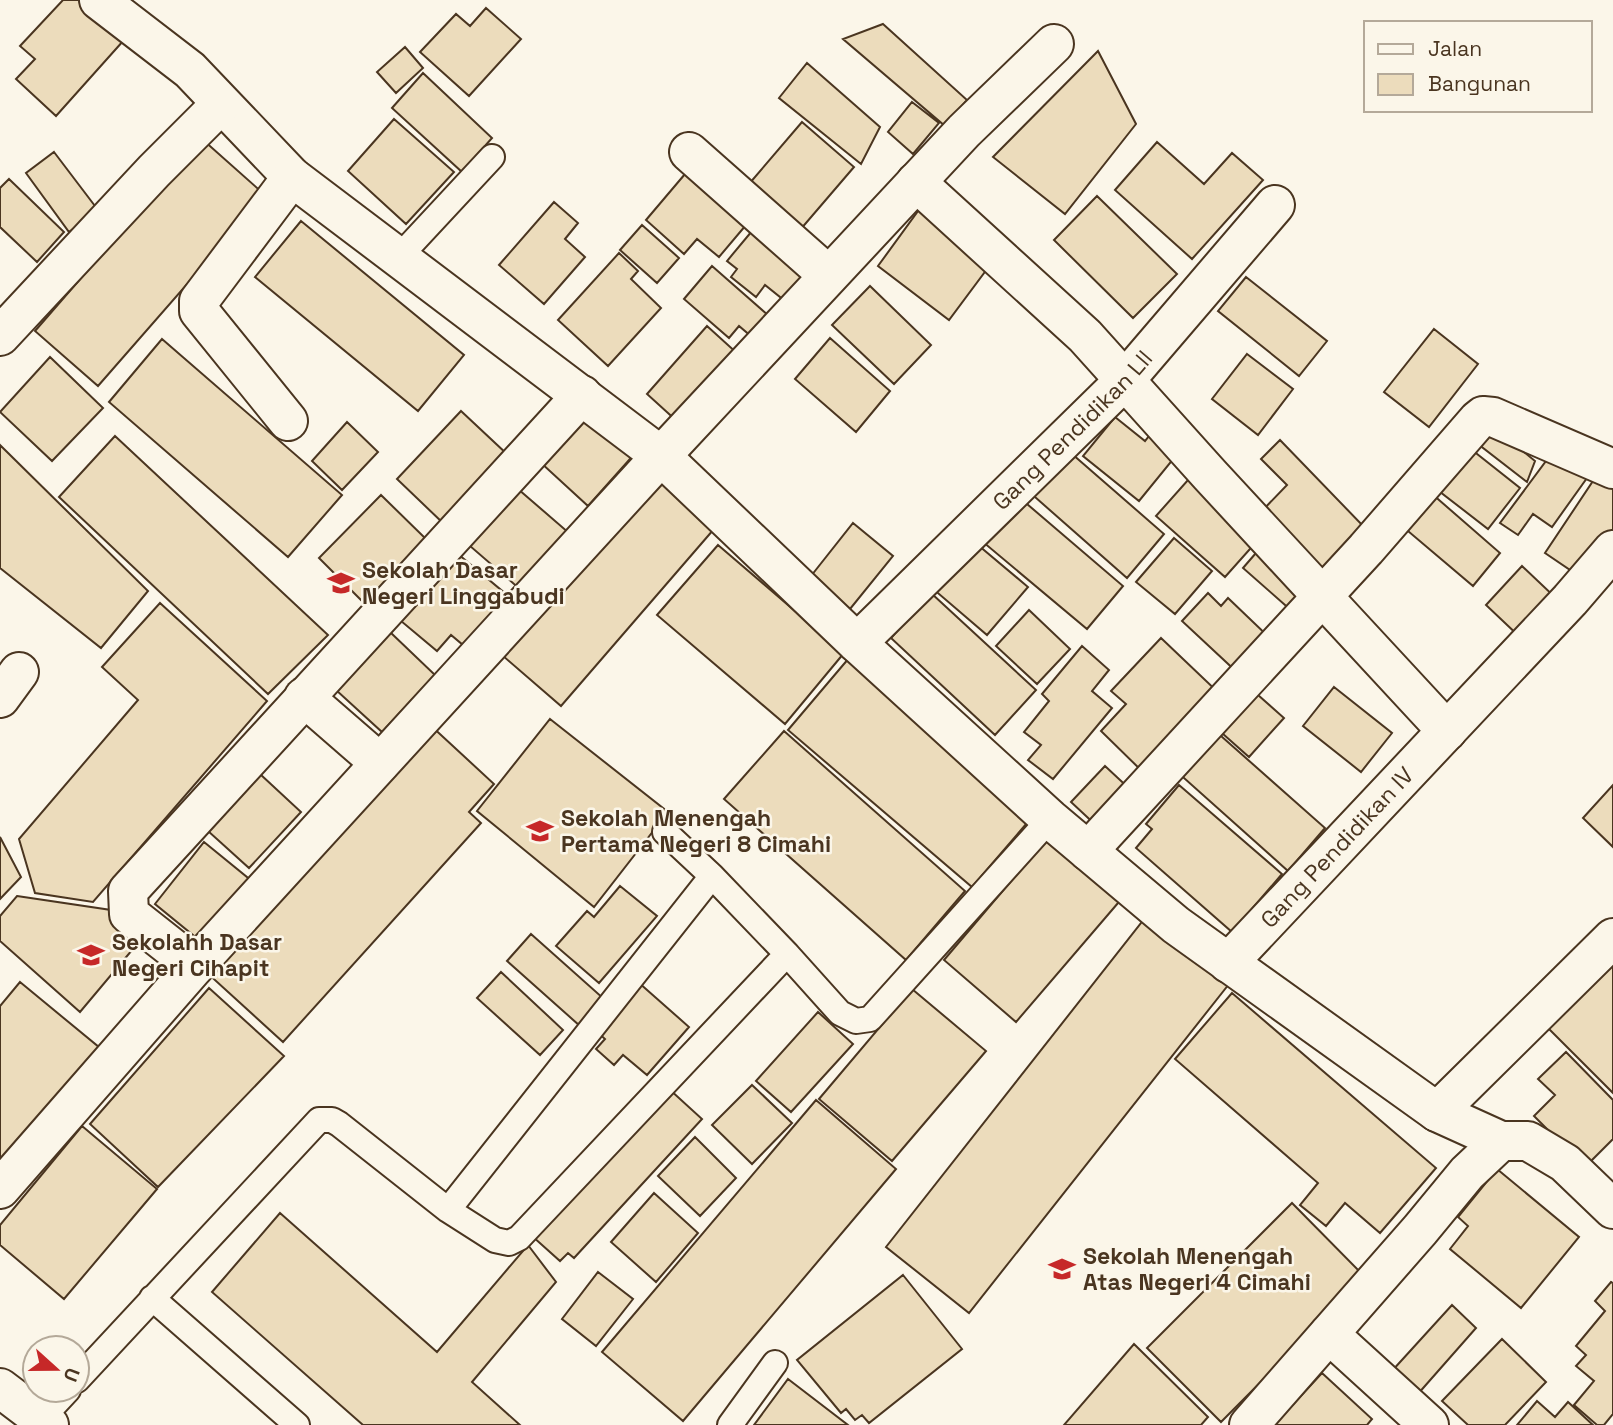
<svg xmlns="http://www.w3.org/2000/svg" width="1613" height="1425" viewBox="0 0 1613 1425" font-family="'Space Grotesk',sans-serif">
  <rect width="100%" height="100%" fill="#fbf6e9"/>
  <!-- building -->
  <path fill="#ecdcbc" stroke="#4a3520" stroke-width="2" d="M63 0H80L124 40 56 116 16 79 35 59 20 46Z
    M486 8 521 39 469 96 420 52 456 14 470 26Z
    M883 24 967 100 945 126 843 39Z
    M405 47 423 68 396 93 377 72Z
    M1098 51 1136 124 1065 214 993 157Z
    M807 63 880 127 861 164 779 98Z
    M423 73 492 138 462 172 392 108Z
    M912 102 939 123 913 154 888 132Z
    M394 119 454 172 406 224 348 171Z
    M802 122 854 167 800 230 749 184Z
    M202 139 265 195 98 386 35 331Z
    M1157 142 1204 184 1232 153 1263 180 1192 259 1115 190Z
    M54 152 98 210 69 232 26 173Z
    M685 174 746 225 719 257 697 239 684 254 646 220Z
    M9 179 64 232 37 262 0 227V188Z
    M1097 196 1177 274 1133 318 1054 240Z
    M554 202 578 223 565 239 585 257 544 304 499 265Z
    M921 207 993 261 949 320 878 266Z
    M301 221 464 355 418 411 255 277Z
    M642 225 679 258 657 283 620 250Z
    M752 231 806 274 785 301 765 285 756 297 731 277 737 269 727 261Z
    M619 253 638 271 631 279 661 308 608 366 558 320Z
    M712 266 769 316 752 337 739 326 729 338 684 299Z
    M1246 277 1327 341 1299 376 1218 311Z
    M870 286 931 345 894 384 832 325Z
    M707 326 739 355 679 423 647 394Z
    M1434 329 1478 364 1429 427 1384 392Z
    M830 338 890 391 856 432 795 379Z
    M162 339 342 495 288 557 109 402Z
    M1247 354 1293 389 1258 435 1212 399Z
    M50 357 103 408 52 461 0 412Z
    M589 406 638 450 588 506 540 462Z
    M461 411 509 456 444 524 397 479Z
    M1115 417 1145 441 1153 431 1179 452 1139 501 1083 456Z
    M347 422 378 452 342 490 312 461Z
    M1492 426 1535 461 1527 482 1478 444Z
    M115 436 328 635 268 694 59 497Z
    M1280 440 1366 529 1319 576 1259 514 1287 485 1261 459Z
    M0 445 148 591 101 648 0 568Z
    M1467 446 1520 488 1488 529 1435 488Z
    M1064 447 1164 534 1127 578 1027 490Z
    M1552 453 1587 478 1552 527 1533 514 1518 535 1500 523Z
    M648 471 714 529 561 706 495 649Z
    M1196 471 1258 540 1225 577 1156 516Z
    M1597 475 1613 486V532L1582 578 1545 553Z
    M518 489 569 533 521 590 470 546Z
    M1431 493 1500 553 1473 586 1402 526Z
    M381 495 427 540 365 604 319 558Z
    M1020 498 1123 586 1087 629 983 542Z
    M853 523 893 556 850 609 811 576Z
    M1174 538 1212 571 1175 614 1136 582Z
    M972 540 1028 587 987 635 932 588Z
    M718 545 844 653 785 724 657 615Z
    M1262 546 1311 590 1293 612 1243 568Z
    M458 554 512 599 469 650 451 635 437 651 401 621Z
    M1522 566 1559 601 1523 640 1486 605Z
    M931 593 1036 690 995 735 891 638Z
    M1208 593 1221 606 1228 598 1273 641 1240 675 1182 621Z
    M160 603 267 701 93 902 35 893 19 839 138 700 102 667Z
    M1029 610 1070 649 1037 684 996 646Z
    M390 632 435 675 382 732 336 690Z
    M1161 638 1223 697 1148 777 1101 731 1126 704 1111 691Z
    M1082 646 1109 670 1092 691 1112 708 1053 779 1028 760 1041 745 1024 732 1049 701 1042 694Z
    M849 658 1033 816 972 887 788 730Z
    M1249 687 1284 718 1249 757 1214 726Z
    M1334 687 1392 733 1361 772 1303 726Z
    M550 719 668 812 594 907 477 811Z
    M428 723 494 784 469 812 481 823 283 1042 205 971Z
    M1212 728 1325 828 1288 871 1175 770Z
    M784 731 965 891 906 960 724 799Z
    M1105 766 1134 793 1100 829 1071 802Z
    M260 774 301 812 249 868 208 831Z
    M1179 785 1282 874 1232 932 1136 848 1152 829 1146 824Z
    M1613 785V847L1583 818Z
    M1051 834 1124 896 1016 1022 944 960Z
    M0 837 21 877 0 899Z
    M204 842 253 882 204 944 155 904Z
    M620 886 657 916 599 983 556 946 587 911 594 917Z
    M17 896 111 910 138 943 80 1012 0 941V916Z
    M1145 918 1229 984 969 1313 886 1247Z
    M531 934 604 999 580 1026 507 961Z
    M1613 963V1093L1548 1028Z
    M501 972 563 1030 540 1055 477 998Z
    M20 982 100 1048 0 1169V1006Z
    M638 982 689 1027 647 1075 623 1055 614 1065 596 1049 605 1039 595 1030Z
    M209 988 284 1056 158 1187 90 1124Z
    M912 989 986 1051 892 1161 819 1099Z
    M1232 993 1436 1168 1380 1233 1345 1203 1326 1226 1300 1205 1318 1183 1175 1059Z
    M818 1012 853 1044 791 1112 756 1081Z
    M1566 1052 1613 1100V1139L1585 1167 1534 1116 1555 1095 1538 1079Z
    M752 1085 792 1123 752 1164 712 1125Z
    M668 1088 702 1119 574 1258 568 1253 560 1261 532 1236Z
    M816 1100 896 1169 683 1421 602 1352Z
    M82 1126 157 1189 64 1299 0 1245V1225Z
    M695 1137 736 1178 700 1216 658 1176Z
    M1497 1169 1579 1237 1521 1308 1450 1249 1468 1226 1458 1217Z
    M654 1193 698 1233 656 1282 611 1242Z
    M1292 1203 1365 1277 1221 1422 1147 1348Z
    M280 1213 437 1352 528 1245 556 1282 472 1382 520 1425H363L212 1292Z
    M598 1272 633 1299 596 1346 562 1319Z
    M903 1275 962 1349 869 1423 862 1415 855 1420 846 1409 841 1413 797 1360Z
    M1611 1282 1613 1283V1414L1604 1425H1597L1574 1405 1594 1381 1576 1366 1586 1355 1576 1346 1605 1311 1595 1301Z
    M1452 1305 1476 1328 1417 1395 1391 1372Z
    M1502 1339 1546 1382 1505 1425H1468L1442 1401Z
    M1134 1344 1208 1417 1201 1425H1064Z
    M1322 1373 1372 1419 1367 1425H1274Z
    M788 1379 848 1425H754Z
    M1537 1401 1555 1417 1568 1402 1593 1425H1517Z"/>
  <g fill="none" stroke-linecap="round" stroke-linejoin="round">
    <defs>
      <path id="service" d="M399 257 492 157
        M665 832 712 876 787 954 840 1013 856 1021 870 1019 1050 819
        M448 1210 712 876
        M152 1298 297 1425
        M77 1380 319 1120H332L339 1124 448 1210 495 1240 509 1243 519 1238 787 954
        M41 1419 68 1390
        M730 1425 775 1363"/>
      <g id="minor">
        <path d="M99 0 190 70 292 177 661 456 857 643 1050 819 1176 925 1437 1112 1501 1141"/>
        <path d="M689 152 828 275"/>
        <path d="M916 182 1085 336 1210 475 1447 731"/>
        <path d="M0 336 154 171 221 104"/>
        <path d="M288 421 199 311V301L292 177"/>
        <path id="s1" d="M857 643 1126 379 1275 205"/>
        <path d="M304 697 380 763"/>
        <path d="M0 698 19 672"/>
        <path d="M1088 851 1366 549 1478 420 1483 416 1493 417 1613 469"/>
        <path id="s2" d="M1228 963 1570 600 1613 550"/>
        <path d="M195 966 129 914 128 891 582 395"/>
        <path d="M1437 1112 1613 938"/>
        <path d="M0 1189 195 966 661 456 964 131 1054 44"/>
        <path d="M1329 1334 1429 1425"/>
        <path d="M1249 1425 1420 1230 1467 1173 1501 1141H1528L1565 1163 1613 1209"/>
      </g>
      <path id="tertiary" d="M0 1388 49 1425"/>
    </defs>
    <!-- service casing -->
    <use href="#service" stroke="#4a3520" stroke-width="28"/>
    <!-- minor casing -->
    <use href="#minor" stroke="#4a3520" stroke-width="42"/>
    <!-- tertiary casing -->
    <use href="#tertiary" stroke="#4a3520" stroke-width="42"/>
    <!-- service -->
    <use href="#service" stroke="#fbf6e9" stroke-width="24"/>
    <!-- minor -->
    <use href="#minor" stroke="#fbf6e9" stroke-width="38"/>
    <!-- tertiary -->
    <use href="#tertiary" stroke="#fbf6e9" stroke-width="38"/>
  </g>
  <!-- icons -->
  <defs>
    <symbol id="school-bare" viewBox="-9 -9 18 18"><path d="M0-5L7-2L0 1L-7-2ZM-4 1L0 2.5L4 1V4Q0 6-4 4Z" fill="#c62828" stroke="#fbf6e9" stroke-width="2.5" paint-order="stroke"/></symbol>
  </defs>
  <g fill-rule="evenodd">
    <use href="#school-bare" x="322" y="564" width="38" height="38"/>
    <use href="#school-bare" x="521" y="812" width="38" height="38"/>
    <use href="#school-bare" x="72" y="936" width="38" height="38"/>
    <use href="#school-bare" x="1043" y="1250" width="38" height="38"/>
  </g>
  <g text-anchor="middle" stroke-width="5" stroke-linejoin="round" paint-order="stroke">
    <!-- street labels -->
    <g font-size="23" fill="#4a3520" stroke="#fbf6e9">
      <text dy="8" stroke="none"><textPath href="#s1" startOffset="303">Gang Pendidikan Lll</textPath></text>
      <text dy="8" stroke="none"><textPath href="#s2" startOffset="159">Gang Pendidikan IV</textPath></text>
    </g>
    <!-- poi labels -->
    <g font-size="23" font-weight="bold" fill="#4a3520" stroke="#fbf6e9" text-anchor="start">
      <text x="362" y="578">Sekolah Dasar<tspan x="362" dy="26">Negeri Linggabudi</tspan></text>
      <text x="561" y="826">Sekolah Menengah<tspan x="561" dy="26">Pertama Negeri 8 Cimahi</tspan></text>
      <text x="112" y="950">Sekolahh Dasar<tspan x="112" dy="26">Negeri Cihapit</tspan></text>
      <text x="1083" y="1264">Sekolah Menengah<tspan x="1083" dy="26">Atas Negeri 4 Cimahi</tspan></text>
    </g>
  </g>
  <!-- legend -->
  <rect x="1364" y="21" width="228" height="91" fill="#fbf6e9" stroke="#b4a999" stroke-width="2"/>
  <rect x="1378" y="44" width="35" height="10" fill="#fbf6e9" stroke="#b4a999" stroke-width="2"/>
  <text x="1428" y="56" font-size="21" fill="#4a3520">Jalan</text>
  <rect x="1378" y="74" width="35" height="21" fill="#ecdcbc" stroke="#b4a999" stroke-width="2"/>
  <text x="1428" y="91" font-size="21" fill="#4a3520">Bangunan</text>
  <!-- north arrow -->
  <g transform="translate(56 1369) rotate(111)"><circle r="33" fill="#fbf6e9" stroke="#b4a999" stroke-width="2"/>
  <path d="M0-5L12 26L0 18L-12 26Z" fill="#c62828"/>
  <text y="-10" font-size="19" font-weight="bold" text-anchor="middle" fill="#4a3520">U</text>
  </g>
</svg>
